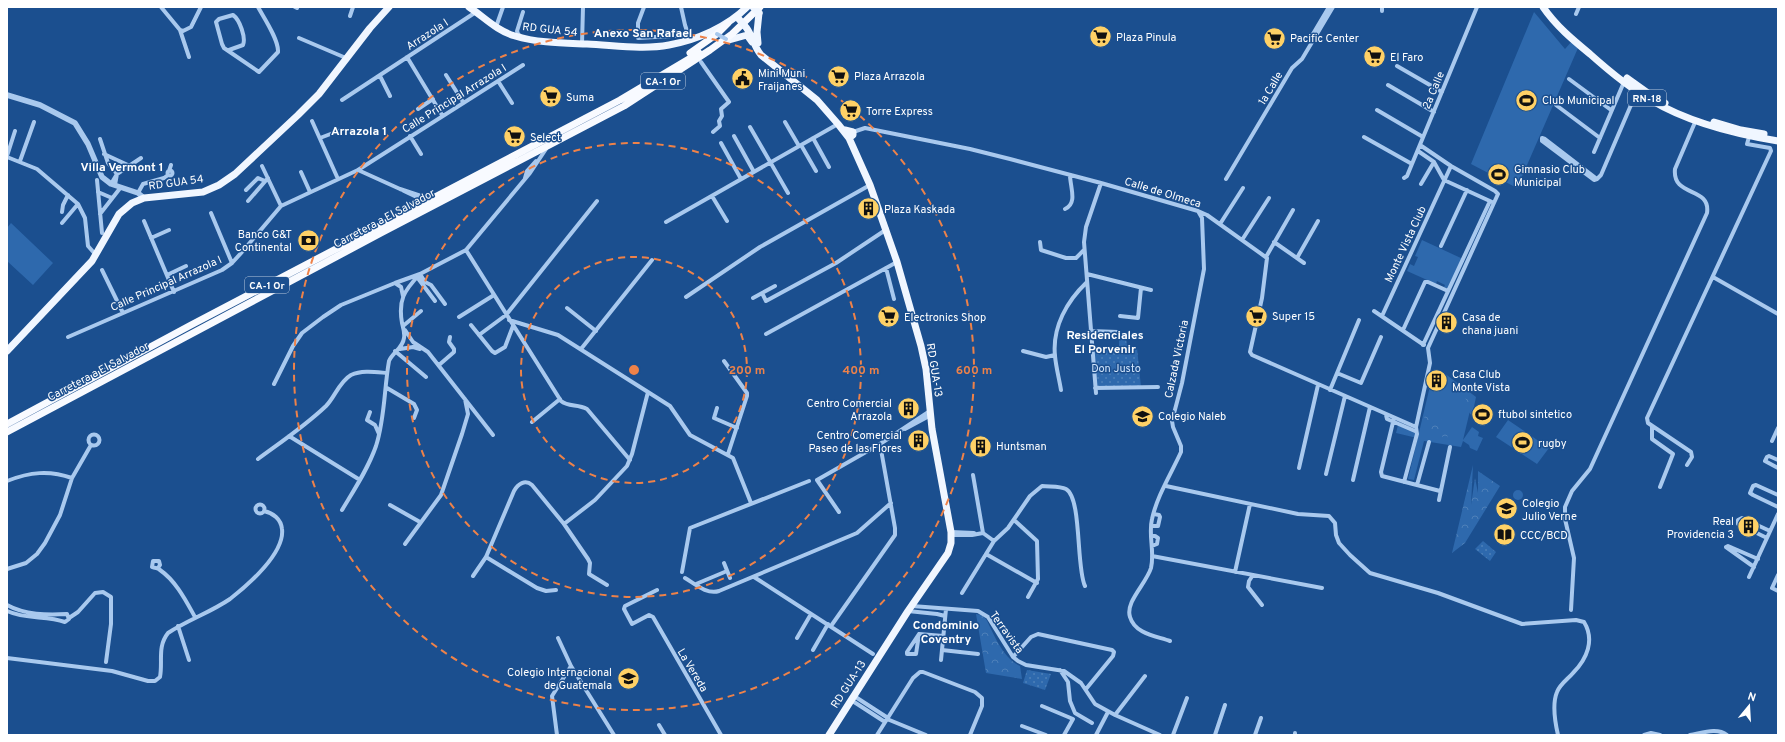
<svg xmlns="http://www.w3.org/2000/svg" width="1785" height="742" viewBox="0 0 1785 742" font-family="Overpass,sans-serif">
  <defs>
    <pattern id="forest-crowns" width="20" height="18" patternUnits="userSpaceOnUse"><rect width="20" height="18" fill="#2e69ad"/><path d="M2 6a3 3 0 1 1 6 0M12 15a3 3 0 1 1 6 0" fill="none" stroke="#4d80b9"/></pattern>
    <pattern id="park-dots" width="8" height="8" patternUnits="userSpaceOnUse"><rect width="8" height="8" fill="#2e69ad"/><path d="M2 2h.1M6 6h.1" fill="none" stroke="#4d80b9" stroke-width="1.8" stroke-linecap="round"/></pattern>
  </defs>
  <rect width="100%" height="100%" fill="#1b4f8f"/>
  <!-- green -->
  <path fill="#2e69ad" d="M1534 12 1565 49 1572 41 1578 48 1517 188 1471 164Z
    M11 223 53 263 33 285 7 261V228Z
    M1422 240 1463 259 1449 289 1444 287 1445 285 1437 281 1436 284 1407 271 1410 264 1414 266 1418 257 1415 256Z
    M1434 369 1473 398 1463 440 1472 427 1479 432 1478 436 1483 438 1477 451 1470 448 1469 445 1463 441 1461 447 1424 441 1414 480 1408 479Z
    M1508 420 1549 448 1537 464 1496 437Z
    M1398 425 1418 433 1417 438 1396 433Z
    M1513 495a5 5 0 1 1 10 0a5 5 0 1 1-10 0Z"/>
  <!-- forest -->
  <path fill="url(#forest-crowns)" d="M1444 373 1476 397 1472 416 1465 407 1466 399 1457 392 1453 383 1447 381Z
    M1427 413C1438 412 1443 422 1449 430L1447 438 1433 434 1422 427V421Z
    M1473 465 1471 505 1475 478 1478 493V471L1500 486 1465 543 1452 553Z
    M976 614 981 615 986 619C995 636 1002 657 1020 666L1022 679 986 673Z"/>
  <!-- park -->
  <path fill="url(#park-dots)" d="M1119 336 1126 338 1127 346H1119Z
    M1092 347 1137 348 1141 387 1095 388Z
    M1483 541 1496 552 1490 561 1475 549Z
    M1027 670 1051 674 1045 690 1023 683Z"/>
  <g fill="none" stroke-linecap="round" stroke-linejoin="round">
    <!-- minor -->
    <path stroke="#a9c9ee" stroke-width="4" d="M161 7 180 30 183 31 191 27 201 7
      M295 7 297 8
      M644 7 638 23V38L689 35
      M681 7 685 25 689 37
      M1382 7V11
      M1576 14 1579 7
      M350 16 353 7
      M496 27 503 7
      M180 30 189 57
      M521 37 518 34 517 31 523 12
      M299 38 346 58
      M1310 39 1329 7
      M582 44 583 7
      M229 50 243 45C246 38 240 20 233 15L219 19 216 22 222 44 224 48 259 72 278 52C279 40 264 18 258 7
      M407 57 442 115
      M701 62 729 102 721 109 722 116 719 121 720 126 713 132
      M1397 66 1442 92
      M446 75 463 102
      M380 76 390 96
      M1569 79 1611 110
      M498 81 512 103
      M1388 85 1434 112
      M342 100 476 12
      M1556 105 1600 138
      M418 109 433 99
      M1377 110 1423 137
      M312 121 338 179
      M785 122 799 146
      M750 127 788 193
      M853 132 865 128 970 149 1010 159 1101 183 1198 211 1207 215 1267 258 1262 298 1250 352 1252 355 1416 427
      M410 136 421 154
      M734 136 754 172
      M1364 137 1412 164
      M320 138 341 130
      M813 138 829 167
      M1542 138 1545 139 1597 179 1594 180 1542 141Z
      M100 139 108 163 117 174 115 185
      M721 143 741 179
      M801 145 816 171
      M1418 151 1434 162 1444 180 1492 202
      M1594 152 1624 82
      M104 154 130 166
      M7 156 15 131
      M7 157 37 169 78 204 85 218 88 246 96 255
      M20 161 34 122
      M262 166 281 206
      M358 170 400 189 430 199
      M167.5 173a2.5 2.5 0 1 1 5 0a2.5 2.5 0 1 1-5 0Z
      M169 171 171 165
      M301 172 310 192
      M525 178 527 171 536 161
      M1404 178 1407 176 1477 7
      M1226 179 1292 68 1302 59 1333 7
      M1597 179 1601 175 1637 91
      M97 180 102 233
      M111 184 117 174 141 158
      M1421 184 1434 162
      M246 190 258 178 265 181
      M404 191 423 200
      M98 192 112 198
      M138 193 143 184 164 178 168 175
      M712 196 727 221
      M248 201 268 178
      M1065 209C1078 203 1070 187 1070 175
      M62 212 63 205 68 195
      M211 213 232 263
      M100 214 121 187
      M144 221 174 292
      M666 222 838 124
      M62 223 78 204
      M1220 224 1243 188
      M151 238 169 230
      M1242 240 1269 198
      M1040 242 1041 250 1066 258H1076L1084 250
      M1274 242 1304 263
      M1441 246 1467 190
      M466 250 561 401C568 407 578 404 587 409L630 460
      M1266 257 1293 210
      M1297 258 1318 221
      M886 268 894 299
      M102 270 123 313
      M420 274 425 282 431 285 445 304
      M1087 274 1151 290
      M167 275 186 266
      M417 277 435 301
      M1713 277 1778 314
      M395 283 401 287 403 296
      M762 293 766 301 836 263 887 229
      M686 297 760 247 870 185
      M753 298 775 286
      M567 308 596 331
      M1374 311 1424 345
      M1120 316 1138 318 1141 288
      M1382 316 1451 166
      M459 317 494 295
      M509 320 558 335 670 406 690 435 733 458 751 503
      M471 325 492 351 495 353 505 347 513 326
      M403 326 421 311
      M405 330 413 342 428 352 493 435
      M1403 330 1425 282H1428L1448 291
      M1090 331 1118 332
      M766 334 897 262
      M479 335 506 315 597 201
      M68 337 222 270 232 263 242 252 281 206 358 170 523 65
      M1423 345 1490 201
      M400 349 413 347 420 349
      M581 349 652 260
      M395 351 426 377
      M1023 351 1046 357 1055 355
      M724 361 747 393V396L728 454
      M439 365 454 352V349L449 342 450 337
      M1337 373 1361 383 1381 337
      M274 384 293 346 302 333 323 317 341 305 395 283 420 274 466 250 530 173 546 149
      M387 388 414 404 417 410 414 418
      M1095 388 1158 387
      M1061 390C1059 378 1056 367 1055 356 1052 327 1067 301 1087 282
      M1330 390 1359 320
      M1096 393 1084 242 1086 227 1101 183
      M717 408 714 418 737 428
      M370 412 367 420 375 425 379 434
      M1386 415 1387 419 1415 431
      M1394 418 1381 472 1382 476 1440 491
      M532 422 560 399
      M1652 426V439L1673 454 1660 487
      M905 429 931 415
      M88.5 440a5.5 5.5 0 1 1 11 0a5.5 5.5 0 1 1-11 0Z
      M289 436 360 480
      M1772 441 1778 428
      M258 459C281 442 305 426 326 406 335 397 339 382 351 375 362 370 375 372 387 373
      M1778 460 1769 456 1767 457 1765 461 1778 468
      M1687 465 1692 457 1691 452 1648 423 1647 418 1771 151 1770 148 1747 144 1749 137
      M1299 468 1318 385
      M1326 474 1345 396
      M973 475 983 533 994 541
      M1353 480 1370 407
      M7 481C30 472 49 470 72 478
      M1404 482 1417 434 1416 427 1430 363 1428 348 1498 194 1495 191 1451 166 1420 145
      M1417 485 1429 442
      M1166 486 1298 514 1329 516 1335 523 1336 535 1339 543 1350 555 1370 573 1438 593 1522 624 1576 620 1584 622C1595 640 1587 659 1573 673 1568 679 1560 684 1557 692 1552 704 1555 722 1558 735
      M1778 495 1756 485 1753 486 1750 493 1753 495 1778 507
      M1439 500 1450 447
      M255.5 509a4.5 4.5 0 1 1 9 0a4.5 4.5 0 1 1-9 0Z
      M390 505 420 522
      M342 510C354 490 368 469 376 446 385 418 384 389 389 361 393 352 403 348 404 338 405 333 403 327 402 323 398 300 404 291 419 275
      M839 512 817 480 880 444 930 411
      M1014 520 1037 541 1038 579 1028 597
      M564 524 595 500 627 466 632 454 648 392
      M1151 526H1158L1160 517 1159 515 1154 514
      M951 532 974 533
      M951 535H972L983 533
      M1151 536H1155L1158 538 1157 544 1152 546
      M1767 538 1738 524V520L1742 518 1770 531
      M405 544 441 495 462 434 468 414 465 399
      M1726 547 1728 546 1758 559
      M1726 547 1754 567
      M986 554 1037 583
      M1152 556 1322 588
      M486 557 537 588 546 591 556 590
      M724 563 730 578
      M158 568 160 565 159 561H153L152 567C156 569 157 567 160 570 176 581 186 601 195 617
      M7 569 26 563 37 554 45 543 60 515 72 478 91 445
      M682 572 690 528 809 481
      M1235 572 1250 504
      M1253 575 1249 581 1248 587 1262 605
      M1778 575 1772 588 1778 591
      M473 576 486 557 514 491C518 484 525 479 532 485L564 524 588 559 590 563 589 574 607 585
      M754 577 873 654
      M1749 577 1778 514
      M685 578C695 584 707 595 719 591L857 533 891 503
      M696 584 727 571
      M657 590 625 606 624 609 632 624 649 615 653 617 721 735
      M962 593 994 541 1008 528 1030 496 1042 486C1049 487 1060 486 1066 489 1082 498 1076 568 1085 586
      M7 605C25 615 47 615 67 614L69 619 65 622C46 615 27 620 7 611
      M912 606 978 611 988 617 1013 657 1018 661 1026 665 1064 671 1081 683 1095 704 1115 715 1160 735
      M1571 610 1574 558 1565 519V507L1572 491 1590 469 1707 213C1711 186 1672 198 1675 169L1696 120
      M908 611 937 614 945 616
      M69 618 78 612 95 593 103 592 111 597V624L106 662
      M944 625 972 627
      M178 626 189 660
      M831 626 895 535V528L880 444
      M919 634 916 654H907V652Z
      M919 634 943 636
      M558 638 571 666 614 735
      M797 638 811 614
      M1170 641C1156 636 1135 634 1130 617 1125 602 1146 584 1151 568 1155 552 1148 535 1152 519 1157 496 1171 474 1181 452V446L1173 427 1172 421 1182 383 1204 269 1202 218 1198 211
      M813 650 828 624
      M942 650 978 654
      M1013 657 1031 637 1038 634 1112 650 1114 652 1113 656 1086 689
      M7 658 112 671 148 681H155L160 677C163 661 157 647 168 633 188 620 211 612 230 599 248 585 285 553 282 529 281 519 273 513 264 511
      M941 660 946 609
      M1060 670 1068 682 1070 701 1075 713 1092 723
      M854 696 888 718
      M851 700 885 722
      M1042 706 1073 719 1064 735
      M1115 715 1145 676
      M887 719 926 735
      M659 725 665 735
      M1022 726 1046 735
      M557 735 552 696 571 666
      M877 735 913 678 920 672H923L975 692 982 698V706L970 735
      M1096 735 1108 712
      M1173 735 1187 698
      M1215 735 1225 705
      M1255 735 1261 718
      M1295 735V733
      M1644 735 1651 733 1660 735
      M1690 735C1702 733 1717 727 1727 735"/>
    <!-- tertiary -->
    <path stroke="#a9c9ee" stroke-width="5.5" d="M7 95 40 105 75 123 88 144 102 177 111 184 138 193 144 198"/>
    <!-- primary -->
    <path stroke="#f0f6ff" stroke-width="7" d="M469 7C484 17 497 31 515 36 538 43 563 43 587 44 613 45 643 50 669 45 697 40 727 27 747 7
      M1543 7C1556 26 1573 40 1590 54 1609 71 1629 88 1651 100 1689 123 1735 134 1778 141
      M744 25C753 34 753 46 761 55L817 100 838 124 849 138 870 185 897 262 921 346 926 369 932 429 951 532V543L948 553 908 611 829 735
      M729 40 747 35 752 42
      M758 43 757 32 759 13
      M1627 78 1648 93 1665 103
      M1714 122 1741 130 1764 134
      M845 130 853 132V135L849 138
      M7 351 92 261 119 214 132 203 144 198 203 192 219 185 235 174 298 115 319 94 370 28 389 7"/>
    <!-- trunk -->
    <path stroke="#f8faff" stroke-width="7" d="M690 53 717 34 728 23
      M7 424 191 325 620 100 699 53
      M7 432 381 233 624 106 710 50 732 34 760 7"/>
    <!-- minor-bridge -->
    <path stroke="#a9c9ee" stroke-width="4" d="M717 34 726 39"/>
    <!-- primary-bridge -->
    <path stroke="#f0f6ff" stroke-width="7" d="M753 7 759 13
      M738 18 744 25"/>
  </g>
  <!-- distance rings -->
  <g fill="none" stroke="#ee8249" stroke-width="2" stroke-dasharray="7 5">
    <circle cx="634" cy="370" r="113"/>
    <circle cx="634" cy="370" r="227"/>
    <circle cx="634" cy="370" r="340"/>
  </g>
  <!-- icons -->
  <defs>
    <symbol id="supermarket-disc" viewBox="-11 -11 22 22"><circle r="9.5" fill="#ffd166" stroke="#1b4f8f"/><path d="M-6-5.5h2.5l.6 2H6L4.5 2H-2.5L-4.4-4H-6ZM-1.5 3.2a1.3 1.3 0 1 0 .1 0ZM3 3.2a1.3 1.3 0 1 0 .1 0Z" fill="#111"/></symbol>
    <symbol id="civic-disc" viewBox="-11 -11 22 22"><circle r="9.5" fill="#ffd166" stroke="#1b4f8f"/><path d="M-.6-6.5H3V-4.5H.6V-3L4-1V1h2V6H-6V1h2V-1L-.6-3ZM-1.2 2.5V6h2.4V2.5Z" fill="#111"/></symbol>
    <symbol id="stadium-disc" viewBox="-11 -11 22 22"><circle r="9.5" fill="#ffd166" stroke="#1b4f8f"/><path d="M0-5a6.5 5 0 1 0 0 10a6.5 5 0 1 0 0-10ZM-3.5-1.8h7v3.6h-7Z" fill="#111"/></symbol>
    <symbol id="building-disc" viewBox="-11 -11 22 22"><circle r="9.5" fill="#ffd166" stroke="#1b4f8f"/><path d="M-4-6H4V6H1V3H-1V6H-4ZM-2.5-4.3h1.7v1.8h-1.7ZM.8-4.3h1.7v1.8H.8ZM-2.5-1h1.7V.8h-1.7ZM.8-1h1.7V.8H.8Z" fill="#111"/></symbol>
    <symbol id="bank-disc" viewBox="-11 -11 22 22"><circle r="9.5" fill="#ffd166" stroke="#1b4f8f"/><path d="M-6-4H6V4H-6ZM0-2.3a2.3 2.3 0 1 0 0 4.6a2.3 2.3 0 1 0 0-4.6Z" fill="#111"/></symbol>
    <symbol id="university-disc" viewBox="-11 -11 22 22"><circle r="9.5" fill="#ffd166" stroke="#1b4f8f"/><path d="M0-5L7-2L0 1L-7-2ZM-4 1L0 2.5L4 1V4Q0 6-4 4Z" fill="#111"/></symbol>
    <symbol id="school-disc" viewBox="-11 -11 22 22"><circle r="9.5" fill="#ffd166" stroke="#1b4f8f"/><path d="M0-5L7-2L0 1L-7-2ZM-4 1L0 2.5L4 1V4Q0 6-4 4Z" fill="#111"/></symbol>
    <symbol id="library-disc" viewBox="-11 -11 22 22"><circle r="9.5" fill="#ffd166" stroke="#1b4f8f"/><path d="M-6-4Q-3-5.5-.7-3.5V5Q-3 3-6 4ZM6-4Q3-5.5 .7-3.5V5Q3 3 6 4Z" fill="#111"/></symbol>
  </defs>
  <g fill-rule="evenodd">
    <use href="#supermarket-disc" x="1088" y="24" width="25" height="25"/>
    <use href="#supermarket-disc" x="1262" y="26" width="25" height="25"/>
    <use href="#supermarket-disc" x="1362" y="44" width="25" height="25"/>
    <use href="#supermarket-disc" x="826" y="64" width="25" height="25"/>
    <use href="#civic-disc" x="730" y="66" width="25" height="25"/>
    <use href="#supermarket-disc" x="538" y="84" width="25" height="25"/>
    <use href="#stadium-disc" x="1514" y="88" width="25" height="25"/>
    <use href="#supermarket-disc" x="838" y="98" width="25" height="25"/>
    <use href="#supermarket-disc" x="502" y="124" width="25" height="25"/>
    <use href="#stadium-disc" x="1486" y="162" width="25" height="25"/>
    <use href="#building-disc" x="856" y="196" width="25" height="25"/>
    <use href="#bank-disc" x="296" y="228" width="25" height="25"/>
    <use href="#supermarket-disc" x="1244" y="304" width="25" height="25"/>
    <use href="#supermarket-disc" x="876" y="304" width="25" height="25"/>
    <use href="#building-disc" x="1434" y="310" width="25" height="25"/>
    <use href="#building-disc" x="1424" y="368" width="25" height="25"/>
    <use href="#building-disc" x="896" y="396" width="25" height="25"/>
    <use href="#stadium-disc" x="1470" y="402" width="25" height="25"/>
    <use href="#university-disc" x="1130" y="404" width="25" height="25"/>
    <use href="#building-disc" x="906" y="428" width="25" height="25"/>
    <use href="#stadium-disc" x="1510" y="430" width="25" height="25"/>
    <use href="#building-disc" x="968" y="434" width="25" height="25"/>
    <use href="#school-disc" x="1494" y="496" width="25" height="25"/>
    <use href="#building-disc" x="1736" y="514" width="25" height="25"/>
    <use href="#library-disc" x="1492" y="522" width="25" height="25"/>
    <use href="#school-disc" x="616" y="666" width="25" height="25"/>
  </g>
  <g text-anchor="middle" stroke-width="3" stroke-linejoin="round" paint-order="stroke">
    <!-- shield labels -->
    <g fill="#1b4f8f" stroke="#bbcadd" stroke-width="1">
      <rect x="641" y="73" width="44" height="16" rx="3"/>
      <rect x="1628" y="90" width="38" height="16" rx="3"/>
      <rect x="245" y="277" width="44" height="16" rx="3"/>
    </g>
    <g font-size="10" font-weight="bold" fill="#fff">
      <text x="663" y="85">CA-1 Or</text>
      <text x="1647" y="102">RN-18</text>
      <text x="267" y="289">CA-1 Or</text>
    </g>
    <!-- street labels -->
    <g font-size="11" fill="#fff" stroke="#1b4f8f">
      <text transform="translate(550 29) rotate(6)" y="4">RD GUA 54</text>
      <text transform="translate(427 34) rotate(-33)" y="4">Arrazola I</text>
      <text transform="translate(1270 88) rotate(-59)" y="4">1a Calle</text>
      <text transform="translate(1433 90) rotate(-67)" y="4">2a Calle</text>
      <text transform="translate(454 98) rotate(-32)" y="4">Calle Principal Arrazola I</text>
      <text transform="translate(176 182) rotate(-8)" y="4">RD GUA 54</text>
      <text transform="translate(1163 192) rotate(17)" y="4">Calle de Olmeca</text>
      <text transform="translate(384 218) rotate(-28)" y="4">Carretera a El Salvador</text>
      <text transform="translate(1405 244) rotate(-65)" y="4">Monte Vista Club</text>
      <text transform="translate(166 283) rotate(-24)" y="4">Calle Principal Arrazola I</text>
      <text transform="translate(1176 359) rotate(-78)" y="4">Calzada Victoria</text>
      <text transform="translate(935 370) rotate(81)" y="4">RD GUA-13</text>
      <text transform="translate(98 371) rotate(-28)" y="4">Carretera a El Salvador</text>
      <text transform="translate(1007 632) rotate(54)" y="4">Terravista</text>
      <text transform="translate(693 670) rotate(59)" y="4">La Vereda</text>
      <text transform="translate(848 684) rotate(-57)" y="4">RD GUA-13</text>
    </g>
    <!-- poi labels -->
    <g font-size="11" fill="#fff" stroke="#1b4f8f" text-anchor="start">
      <text x="1116" y="41">Plaza Pinula</text>
      <text x="1290" y="42">Pacific Center</text>
      <text x="1390" y="61">El Faro</text>
      <text x="758" y="77">Mini Muni<tspan x="758" dy="13">Fraijanes</tspan></text>
      <text x="854" y="80">Plaza Arrazola</text>
      <text x="566" y="101">Suma</text>
      <text x="1542" y="104">Club Municipal</text>
      <text x="866" y="115">Torre Express</text>
      <text x="530" y="141">Select</text>
      <text x="1514" y="173">Gimnasio Club<tspan x="1514" dy="13">Municipal</tspan></text>
      <text x="884" y="213">Plaza Kaskada</text>
      <text x="292" y="238" text-anchor="end">Banco G&amp;T<tspan x="292" dy="13">Continental</tspan></text>
      <text x="1272" y="320">Super 15</text>
      <text x="904" y="321">Electronics Shop</text>
      <text x="1462" y="321">Casa de<tspan x="1462" dy="13">chana juani</tspan></text>
      <text x="1452" y="378">Casa Club<tspan x="1452" dy="13">Monte Vista</tspan></text>
      <text x="892" y="407" text-anchor="end">Centro Comercial<tspan x="892" dy="13">Arrazola</tspan></text>
      <text x="1498" y="418">ftubol sintetico</text>
      <text x="1158" y="420">Colegio Naleb</text>
      <text x="902" y="439" text-anchor="end">Centro Comercial<tspan x="902" dy="13">Paseo de las Flores</tspan></text>
      <text x="1538" y="447">rugby</text>
      <text x="996" y="450">Huntsman</text>
      <text x="1522" y="507">Colegio<tspan x="1522" dy="13">Julio Verne</tspan></text>
      <text x="1734" y="525" text-anchor="end">Real<tspan x="1734" dy="13">Providencia 3</tspan></text>
      <text x="1520" y="539">CCC/BCD</text>
      <text x="612" y="676" text-anchor="end">Colegio Internacional<tspan x="612" dy="13">de Guatemala</tspan></text>
    </g>
    <!-- park labels -->
    <g font-size="11" fill="#cfe3fa" stroke="#1b4f8f">
      <text x="1116" y="372">Don Justo</text>
    </g>
    <!-- neighbourhood labels -->
    <g font-size="12" font-weight="bold" fill="#fff" stroke="#1b4f8f">
      <text x="643" y="37">Anexo San Rafael</text>
      <text x="359" y="135">Arrazola 1</text>
      <text x="122" y="171">Villa Vermont 1</text>
      <text x="1105" y="339">Residenciales<tspan x="1105" dy="14">El Porvenir</tspan></text>
      <text x="946" y="629">Condominio<tspan x="946" dy="14">Coventry</tspan></text>
    </g>
  </g>
  <circle cx="634" cy="370" r="6" fill="#ee8249" stroke="#1b4f8f" stroke-width="2"/>
  <g font-size="12" text-anchor="middle" font-weight="bold" fill="#ee8249" stroke="#1b4f8f" stroke-width="3" stroke-linejoin="round" paint-order="stroke">
    <text x="747" y="374">200 m</text>
    <text x="861" y="374">400 m</text>
    <text x="974" y="374">600 m</text>
  </g>
  <!-- border -->
  <rect width="1785" height="742" fill="none" stroke="#ffffff" stroke-width="16"/>
  <!-- north arrow -->
  <g transform="translate(1749 706) rotate(18)" stroke="#1b4f8f" stroke-width="3" paint-order="stroke">
  <path d="M0-3L7 15L0 10L-7 15Z" fill="#ffffff"/>
  <text y="-6" font-size="11" font-weight="bold" text-anchor="middle" fill="#ffffff">N</text>
  </g>
</svg>
